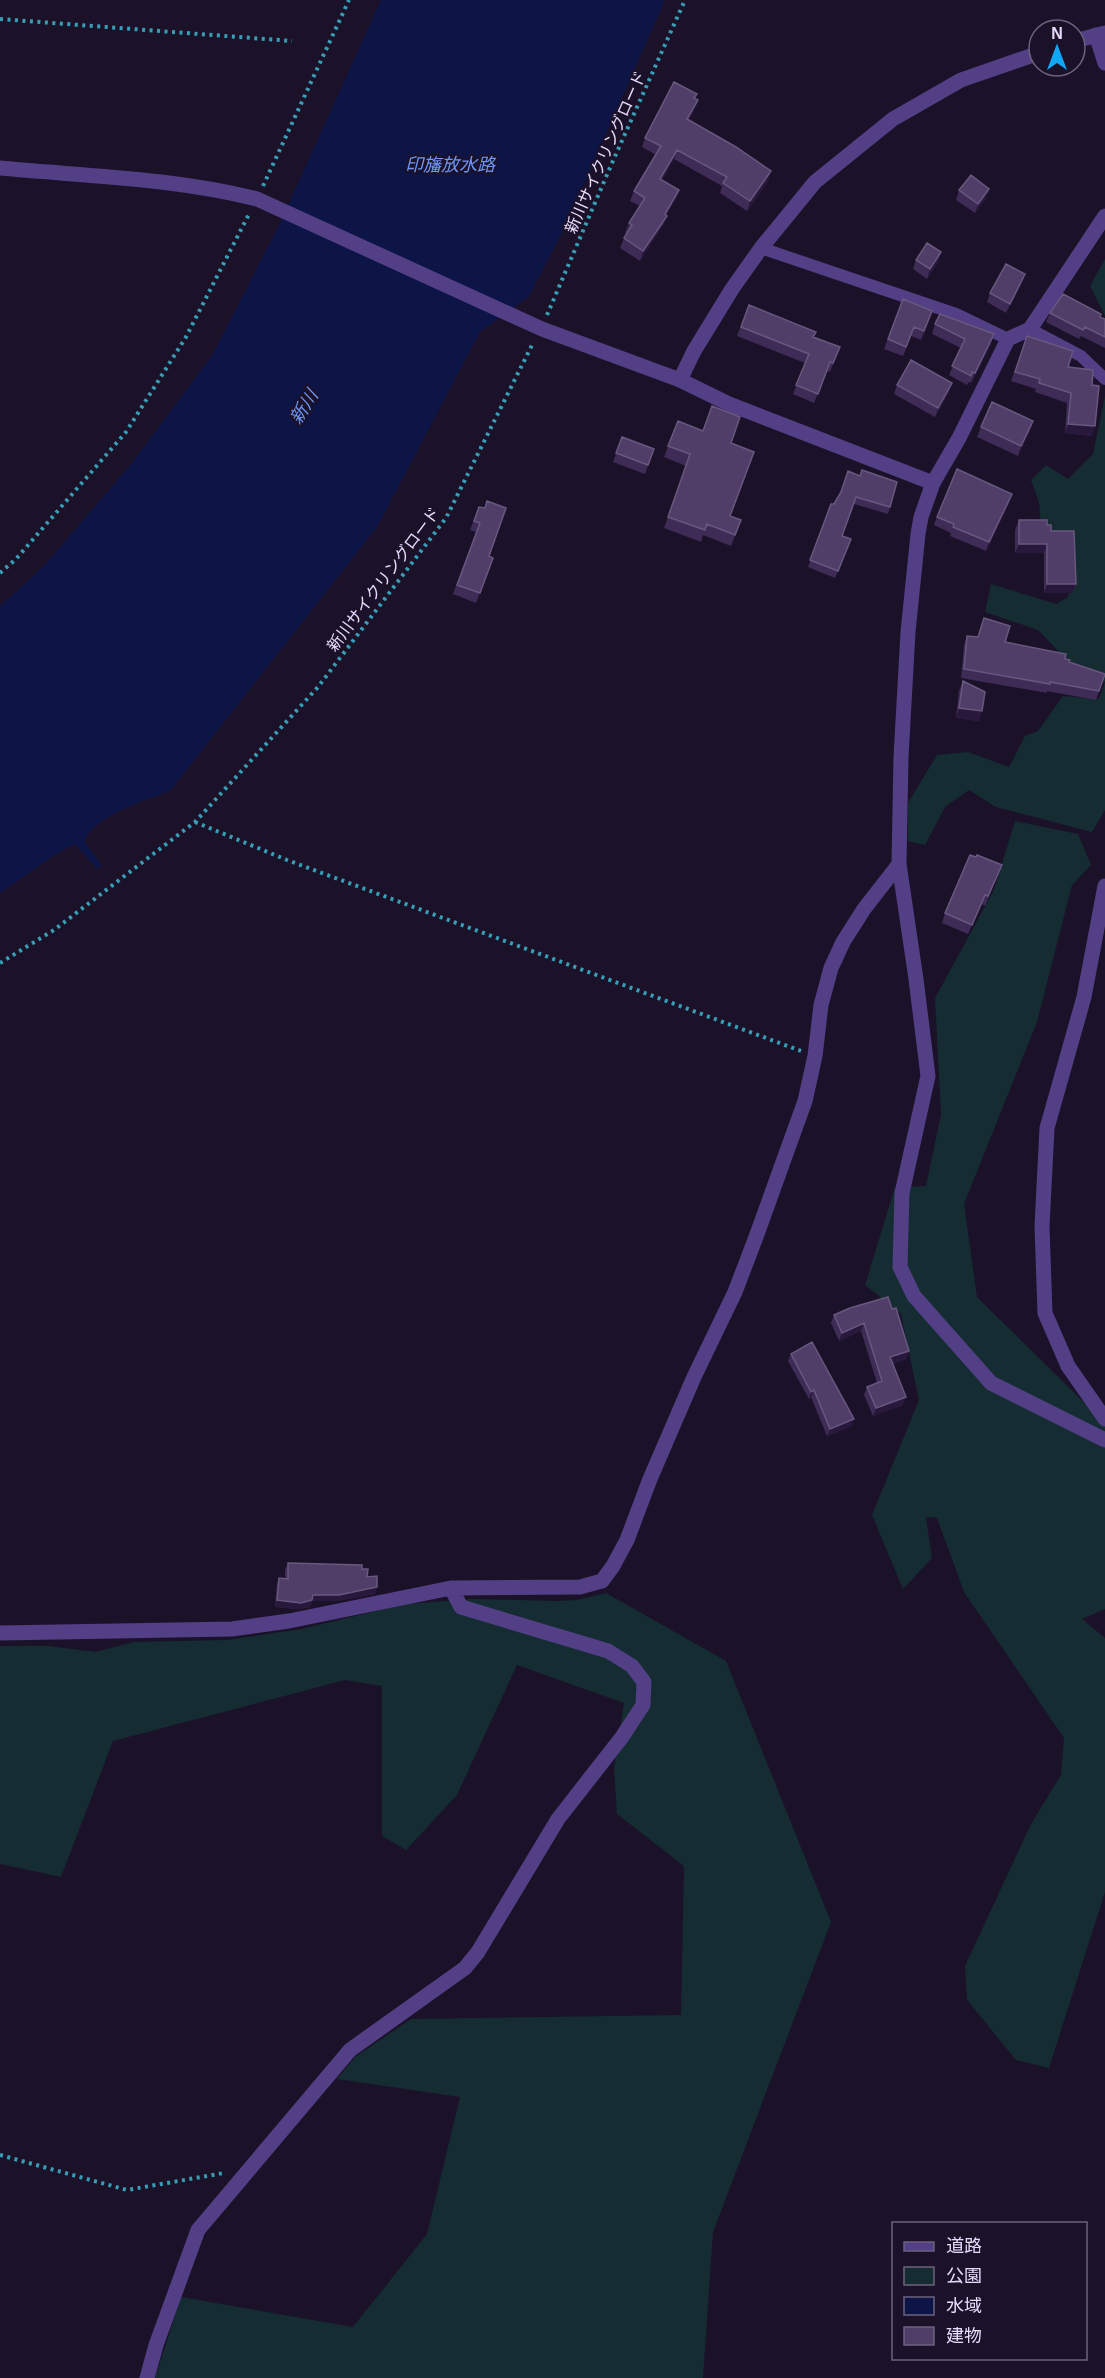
<svg xmlns="http://www.w3.org/2000/svg" width="1105" height="2378" viewBox="0 0 1105 2378" font-family="Arial,'Noto Sans JP',sans-serif">
  <rect width="100%" height="100%" fill="#1b1229"/>
  <!-- green -->
  <path fill="#152c32" d="M1105 259V316L1090 286Z
    M1105 396V810L1092 832 996 807 969 790 945 807 925 845 908 841V803L937 755 968 752 1009 767 1025 736 1038 731 1063 696 1099 699 1105 682 1072 670 1070 663 1038 630 985 612 991 584 1056 604 1068 597 1071 546 1042 542 1039 502 1031 480 1046 465 1068 479 1093 454Z
    M1015 821 1078 834 1091 865 1072 885 1037 1022 964 1204 977 1297 1105 1423V1609L1082 1619 1105 1638V1892L1049 2068 1016 2060 967 2000 965 1966 1031 1824 1061 1775 1064 1738 964 1592 937 1518 926 1517 932 1558 903 1589 872 1515 919 1400 901 1314 865 1285 895 1187 926 1186 941 1114 935 998 994 890Z
    M606 1593 726 1661 831 1922 713 2232 703 2378H155L181 2297 353 2327 427 2234 460 2097 337 2079 355 2057 411 2019 681 2015 684 1866 617 1814 614 1768 624 1703 517 1665 457 1795 406 1850 382 1836V1686L345 1680 113 1741 61 1877 0 1864V1646H48L96 1652 133 1642 227 1640 301 1629 406 1604 472 1599 557 1601 577 1600Z"/>
  <!-- water -->
  <path fill="#0d1446" d="M381 0H665L565 227 529 296 480 332 377 527 170 791C143 801 98 814 84 841L102 866 97 869 75 844 56 854 0 893V606L43 567 132 463 213 354 279 225Z"/>
  <g fill="none" stroke-linecap="round" stroke-linejoin="round">
    <!-- path -->
    <path stroke="#369fb6" stroke-width="4" stroke-dasharray="3 4.5" stroke-linecap="butt" d="M0 19 292 41
      M263 186 349 0
      M547 315 612 163 685 0
      M0 573 16 559 126 432 186 337 249 214
      M195 822 287 860 801 1051
      M0 963 54 930 195 822 318 687 446 518 533 343
      M0 2155 127 2190 224 2173"/>
    <!-- service -->
    <path stroke="#523f85" stroke-width="12" d="M761 248 956 314 1008 339
      M1030 329 1081 356 1105 379"/>
    <!-- minor -->
    <path stroke="#523f85" stroke-width="15" d="M1096 35 1105 63
      M0 168C85 176 174 178 257 199L542 329 680 380 729 404 933 483 921 517 918 534 908 632 901 757 899 864 916 979 928 1076 902 1193 900 1267 914 1296 991 1383 1105 1440
      M933 483 959 438 1008 339 1030 329 1105 216
      M1105 886 1084 997 1047 1128 1042 1226 1045 1313 1068 1366 1105 1419
      M0 1633 232 1629 289 1621 451 1588 580 1587 602 1581 613 1566 627 1540 650 1479 694 1377 735 1292 756 1237 805 1101 815 1056 821 1005 831 968 843 942 864 909 899 864
      M147 2378 156 2345 198 2230 350 2050 465 1968 478 1952 558 1819 622 1737 643 1705 644 1682 632 1666 608 1651 461 1607 451 1588"/>
    <!-- tertiary -->
    <path stroke="#523f85" stroke-width="15" d="M1075 41 1105 33
      M680 380 694 351 732 289 761 248 815 182 893 119 961 80 1039 53"/>
  </g>
  <!-- wall -->
  <path fill="#3e2b56" d="M697 94 695 99 694 110 689 120 768 181 747 211 720 193 722 186 674 159 662 180 679 190 675 200 666 215 663 225 640 261 620 248 624 238 627 234 625 233 629 223 640 206 630 201 634 191 656 155 642 147 645 138Z
    M959 190 986 198 975 213 956 200Z
    M941 252 938 262 927 279 913 269 916 260Z
    M1021 284 1006 313 987 302 990 293Z
    M903 299 932 311 921 340 911 336 903 356 884 349Z
    M749 305 813 337 840 347 830 372 827 371 814 403 793 394 805 363 737 336Z
    M1050 313 1100 317 1105 319V348L1081 336 1079 339 1046 322Z
    M935 324 994 334 991 344 971 383 969 382 967 385 949 375 961 348 932 334Z
    M1027 336 1092 385V436L1065 433 1067 403 1035 392 1036 389 1011 381Z
    M897 385 949 392 935 417 894 394Z
    M678 421 731 443 730 516 741 520 731 546 703 535 701 542 664 528 686 466 664 457Z
    M1033 421 1018 456 977 437 981 427Z
    M622 437 654 449 645 474 613 462Z
    M841 492 890 507 888 514 854 504 842 536 849 546 835 578 808 567 831 504H834Z
    M1009 503 986 551 950 536 951 533 934 525 937 517Z
    M479 507 489 556 493 558 476 603 453 594 476 532 470 530Z
    M1019 520 1047 525 1051 531 1076 584 1072 593H1044V553H1015V530Z
    M967 636 1005 642 1065 659 1069 662 1099 691 1096 700 1047 691V693L961 678 964 645Z
    M963 681 979 721 956 718 959 691Z
    M976 857 1002 865 985 906 981 904 968 934 942 923 945 913Z
    M892 1309 909 1351 906 1359 892 1364 903 1405 873 1416 864 1395 867 1387 877 1383 861 1331 839 1341 831 1323 834 1315Z
    M791 1354 852 1426 827 1436 811 1397 809 1399 788 1361Z
    M288 1563 362 1569 367 1577 375 1594 336 1601H312L310 1607 298 1609 275 1607 277 1584 279 1578 285 1579V1570Z"/>
  <!-- shaded-wall -->
  <path fill="#28193c" d="M698 100 694 110 684 129 687 119Z
    M677 150 674 159 657 189 660 179Z
    M771 171 768 181 747 211 750 201Z
    M989 189 986 198 975 213 978 204Z
    M679 190 675 200 661 224 665 214Z
    M667 216 663 225 640 261 643 251Z
    M941 252 938 262 927 279 930 269Z
    M1025 274 1021 284 1006 313 1010 304Z
    M994 334 991 344 971 383 975 373Z
    M952 383 949 392 935 417 938 408Z
    M1033 421 1030 431 1018 456 1021 446Z
    M1068 424 1095 426 1092 436 1065 433Z
    M1012 494 1009 503 986 551 989 542Z
    M1019 544H1047L1044 553H1015Z
    M1047 584H1076L1072 593H1044Z
    M959 708 982 711 979 721 956 718Z
    M864 1323 861 1331 839 1341 842 1333Z
    M909 1351 906 1359 887 1365 890 1357Z
    M814 1390 811 1397 809 1399 811 1392Z
    M906 1397 903 1405 873 1416 876 1408Z
    M854 1419 852 1426 827 1436 830 1429Z
    M377 1587 375 1594 336 1601H312L310 1607 298 1609 275 1607 277 1600 313 1595Z"/>
  <!-- building -->
  <path fill="#503e68" stroke="#68577f" stroke-width="1.5" d="M674 82 697 94 694 98 698 100 687 119 736 147 771 171 750 201 723 183 727 177 677 150 660 179 679 190 665 214 667 216 643 251 624 238 632 225 629 223 645 198 634 191 661 146 645 138Z
    M971 175 989 189 978 204 959 190Z
    M927 243 941 252 930 269 916 260Z
    M1006 264 1025 274 1010 304 990 293Z
    M1063 294 1101 314 1100 317 1105 319V337L1085 327 1083 330 1050 313Z
    M903 299 932 311 924 331 914 327 906 347 888 339Z
    M749 305 816 332 813 337 840 347 833 363 830 362 818 394 796 385 809 354 741 327Z
    M940 314 994 334 975 373 972 372 971 376 952 366 965 339 935 324Z
    M1027 336 1073 351 1068 367 1093 370 1092 385 1099 386 1095 426 1068 424 1071 393 1039 383 1040 379 1015 372Z
    M911 360 952 383 938 408 897 385Z
    M992 402 1033 421 1021 446 981 427Z
    M712 406 740 417 731 443 754 452 730 516 741 520 735 535 707 524 705 530 668 517 690 454 668 446 678 421 703 431Z
    M622 437 654 449 648 465 616 453Z
    M957 469 1012 494 989 542 953 527 954 524 937 517Z
    M862 470 897 482 890 507 856 497 842 536 851 539 838 571 810 560 831 504H834L841 492 848 471 860 476Z
    M487 501 506 508 489 556 493 558 480 593 457 585 480 523 474 521 479 507 485 508Z
    M1019 520H1047V525H1051V531H1074L1076 584H1047V544H1019Z
    M984 618 1010 626 1005 642 1066 654 1065 659 1070 660 1069 662 1105 674 1099 691 1050 682V684L964 669 967 636 978 637Z
    M963 681 985 692 982 711 959 708Z
    M970 855 976 857 977 855 1002 865 988 896 985 895 972 925 945 913Z
    M888 1297 892 1309 896 1308 909 1351 890 1357 906 1397 876 1408 867 1387 882 1381 864 1323 842 1333 834 1315 850 1308Z
    M812 1342 854 1419 830 1429 814 1390 811 1392 791 1354Z
    M288 1563 362 1565V1569H368L367 1577 377 1576V1587L339 1595H313L312 1600 301 1603 277 1600 279 1578 288 1579Z"/>
  <g text-anchor="middle" stroke-width="4.5" stroke-linejoin="round" paint-order="stroke">
    <!-- street labels -->
    <g font-size="16" fill="#e7dbfd" stroke="#1b1229">
      <text transform="translate(605 152) rotate(-66)" y="6">新川サイクリングロード</text>
      <text transform="translate(383 579) rotate(-53)" y="6">新川サイクリングロード</text>
    </g>
    <!-- water labels -->
    <g font-size="18" font-style="italic" fill="#6e97f9" stroke="#1b1229">
      <text x="450" y="171">印旛放水路</text>
      <text transform="translate(304 407) rotate(-58)" y="6">新川</text>
    </g>
  </g>
  <!-- legend -->
  <rect x="892" y="2222" width="195" height="138" fill="#1b1229" stroke="#6d627e" stroke-width="1.5"/>
  <rect x="904" y="2242" width="30" height="9" fill="#523f85" stroke="#6d627e" stroke-width="1.5"/>
  <text x="946" y="2252" font-size="18" fill="#e7dbfd">道路</text>
  <rect x="904" y="2267" width="30" height="18" fill="#152c32" stroke="#6d627e" stroke-width="1.5"/>
  <text x="946" y="2282" font-size="18" fill="#e7dbfd">公園</text>
  <rect x="904" y="2297" width="30" height="18" fill="#0d1446" stroke="#6d627e" stroke-width="1.5"/>
  <text x="946" y="2312" font-size="18" fill="#e7dbfd">水域</text>
  <rect x="904" y="2327" width="30" height="18" fill="#503e68" stroke="#6d627e" stroke-width="1.5"/>
  <text x="946" y="2342" font-size="18" fill="#e7dbfd">建物</text>
  <!-- north arrow -->
  <g transform="translate(1057 48)"><circle r="28" fill="#1b1229" stroke="#6d627e" stroke-width="1.5"/>
  <path d="M0-4.5L10 22L0 15L-10 22Z" fill="#10a7f4"/>
  <text y="-9" font-size="16" font-weight="bold" text-anchor="middle" fill="#e7dbfd">N</text>
  </g>
</svg>
